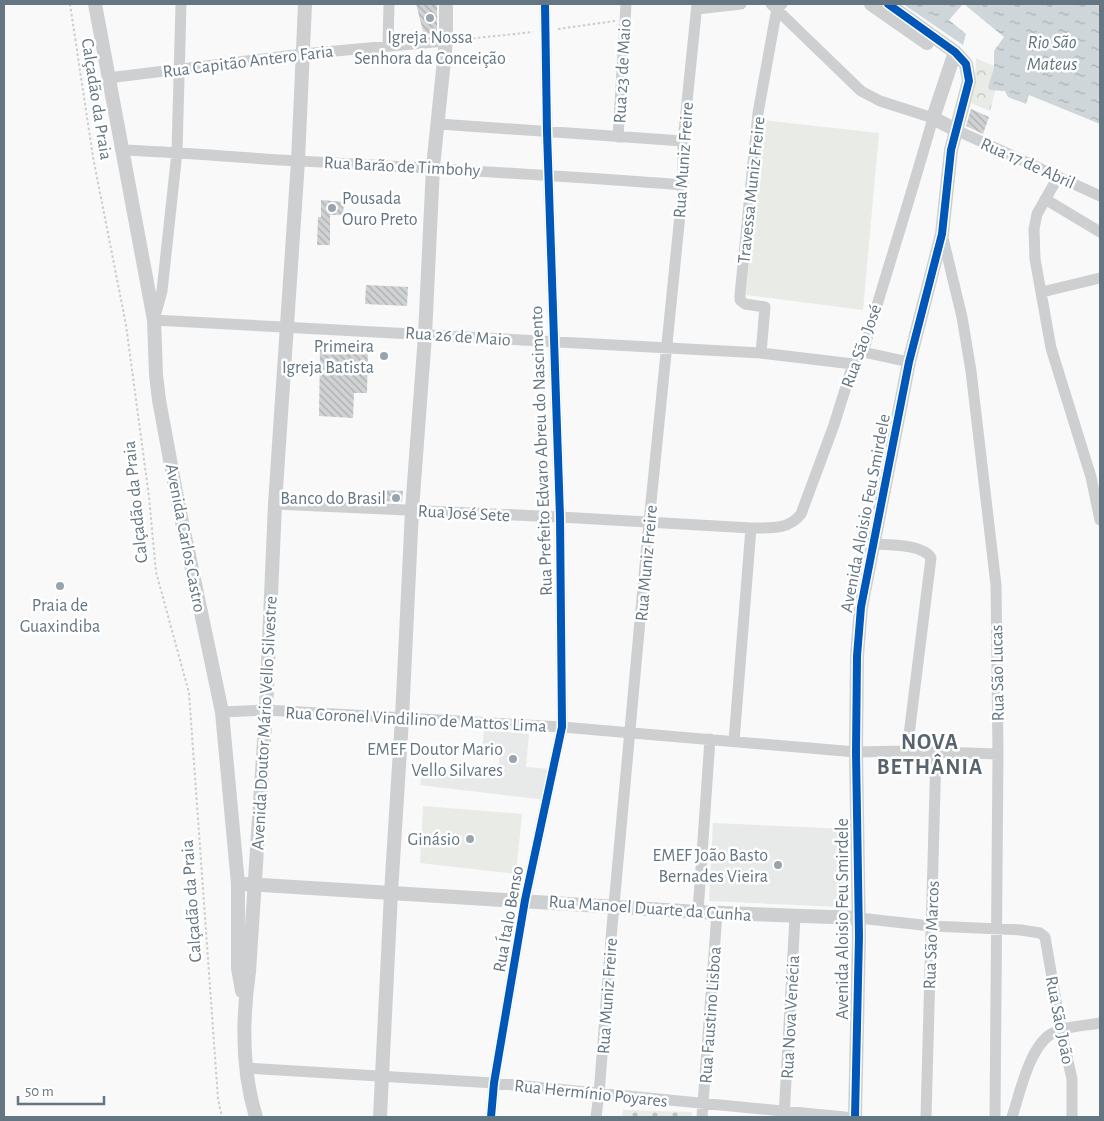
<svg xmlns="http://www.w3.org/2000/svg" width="1104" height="1121" viewBox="0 0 1104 1121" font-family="'Alegreya Sans',sans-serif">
  <defs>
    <pattern id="forest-crowns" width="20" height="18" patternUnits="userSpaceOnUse" patternTransform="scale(1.25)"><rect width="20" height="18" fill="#e8ebe6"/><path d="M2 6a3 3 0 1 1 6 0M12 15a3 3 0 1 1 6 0" fill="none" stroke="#c0c3c0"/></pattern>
    <pattern id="cemetery-stones" width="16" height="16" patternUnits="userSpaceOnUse" patternTransform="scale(1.25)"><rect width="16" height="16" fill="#e8ebe6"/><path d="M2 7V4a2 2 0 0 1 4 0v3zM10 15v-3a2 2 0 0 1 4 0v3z" fill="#c0c3c0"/></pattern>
    <pattern id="water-ripples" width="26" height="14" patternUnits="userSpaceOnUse" patternTransform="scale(1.25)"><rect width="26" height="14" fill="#ced6d9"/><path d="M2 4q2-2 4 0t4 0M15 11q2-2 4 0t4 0" fill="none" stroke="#abb2b5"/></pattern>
    <pattern id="building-back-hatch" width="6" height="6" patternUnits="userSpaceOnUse" patternTransform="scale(1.25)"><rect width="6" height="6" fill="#d0d2d3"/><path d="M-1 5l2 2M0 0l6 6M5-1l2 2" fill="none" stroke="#acafb1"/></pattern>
  </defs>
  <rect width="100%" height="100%" fill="#f9f9f9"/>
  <!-- built -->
  <path fill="#e8e9e9" d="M484 730 529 734 526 767 549 769 546 800 420 785 423 766 498 771 500 751 482 750Z
    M713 823 846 829 842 907 709 901Z"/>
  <!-- forest -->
  <path fill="url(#forest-crowns)" d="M976 58 994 66 999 76 990 111 969 102 975 82Z"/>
  <!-- cemetery -->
  <path fill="url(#cemetery-stones)" d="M623 1110 692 1112V1117H622Z"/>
  <!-- garden -->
  <path fill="#e8ebe6" d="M762 120 879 133 863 310 746 295Z
    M423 806 522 814 516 874 420 863Z"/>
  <!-- water -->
  <path fill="url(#water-ripples)" d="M903 4H963L949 20 966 34 963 45Z
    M964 4H1100V124L1029 95 1026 104 1008 97 1005 91 990 90 988 87 994 68V51L1004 37Z"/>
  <!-- building -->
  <path fill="url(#building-back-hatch)" d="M416 4H437V33L424 35Z
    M971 109 989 117 983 134 966 126Z
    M321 200 344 202 343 215H330V245H317L318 217H321Z
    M366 285 408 287 407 306 365 304Z
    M320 348 368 351 367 393H354L353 418 319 416Z
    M384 490 403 491 402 502 384 501Z"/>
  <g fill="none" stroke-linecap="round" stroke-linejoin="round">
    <!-- path -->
    <path stroke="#cbcccd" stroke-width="2" stroke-dasharray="2.5 2.5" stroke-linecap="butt" d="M70 4 93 157 126 325 149 497 156 572 189 693 218 1099 222 1117
      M558 29 615 21
      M458 40 533 32"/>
    <!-- minor -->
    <path stroke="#cecfd0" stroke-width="11" d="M181 4 177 152 162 291 154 320 761 353 853 364
      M697 9 741 4
      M388 45 389 4
      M108 78 302 54 446 41
      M439 124 683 141
      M956 130 1100 196
      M618 137 626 4
      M121 150C181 152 240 158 300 161 427 168 555 175 683 185
      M1058 177 1037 214 1034 229 1035 259 1051 348 1091 477 1100 520
      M1045 199 1100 232
      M942 234 962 317 971 371 996 585 998 754 995 1117
      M1042 292 1100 278
      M863 352 909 362
      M761 353 765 307 745 304 740 300V295L758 113 777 8 782 4
      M275 504 560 517 751 528C770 528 789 530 801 514L834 425 853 364 863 352C886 274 911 196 933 118L880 101 861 91 771 4
      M872 544C888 545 923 544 931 558L907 751
      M222 712 266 710 562 727 856 752 907 751 998 754
      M734 741 751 528
      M698 912 710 739
      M859 918 931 926 1021 930 1040 933 1045 937 1061 1030 1072 1079V1117
      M246 1068 494 1083 845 1117
      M491 1117 494 1083 525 900 562 727 560 517 547 132 545 4
      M596 1117 599 1094 612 927 649 522 683 185V141L697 4
      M702 1117 717 913
      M784 1117 795 917
      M926 1117 936 752
      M1012 1117C1020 1093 1029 1048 1051 1034 1064 1026 1085 1026 1100 1023"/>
    <!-- tertiary -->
    <path stroke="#cecfd0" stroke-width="14" d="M95 4 154 320 156 375 159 400 178 503 222 712 238 884V968L242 991
      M871 4 927 43
      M955 52 933 118 956 130
      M245 884 698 912 859 918
      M256 1117C242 1071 242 1020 249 972L266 710 275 504 298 161 305 4
      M380 1117 391 893 402 718 412 510 425 335 433 167 446 41V4
      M855 1117 859 936 856 752 857 656 861 607 909 362 942 234 951 150 969 81 966 64 955 52 888 4"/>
    <defs>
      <path id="cycleway" d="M491 1117 494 1083 525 900 562 727 560 517 547 132 545 4
        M855 1117 859 936 856 752 857 656 861 607 909 362 942 234 951 150 969 81 966 64 955 52 888 4"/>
    </defs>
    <!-- cycleway casing -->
    <use href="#cycleway" stroke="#fff" stroke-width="11"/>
    <!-- cycleway -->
    <use href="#cycleway" stroke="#0057b8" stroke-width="8"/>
  </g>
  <!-- markers -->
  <g fill="#99a4ac" stroke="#fff" stroke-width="2">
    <circle cx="430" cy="18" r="5"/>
    <circle cx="332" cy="208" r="5"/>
    <circle cx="384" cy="356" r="5"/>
    <circle cx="396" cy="498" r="5"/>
    <circle cx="60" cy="586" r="5"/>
    <circle cx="513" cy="759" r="5"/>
    <circle cx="470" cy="839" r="5"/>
    <circle cx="778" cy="865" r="5"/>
  </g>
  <g text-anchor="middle" stroke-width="5" stroke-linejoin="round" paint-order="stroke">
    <!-- poi labels -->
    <g font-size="18" fill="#657683" stroke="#fff" text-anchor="end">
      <text x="430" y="43" text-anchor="middle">Igreja Nossa<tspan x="430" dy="21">Senhora da Conceição</tspan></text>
      <text x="342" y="204" text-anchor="start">Pousada<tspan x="342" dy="21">Ouro Preto</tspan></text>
      <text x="374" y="352">Primeira<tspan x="374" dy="21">Igreja Batista</tspan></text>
      <text x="386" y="504">Banco do Brasil</text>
      <text x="60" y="611" text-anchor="middle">Praia de<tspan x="60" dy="21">Guaxindiba</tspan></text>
      <text x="503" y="755">EMEF Doutor Mario<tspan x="503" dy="21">Vello Silvares</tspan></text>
      <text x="460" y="845">Ginásio</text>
      <text x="768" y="861">EMEF João Basto<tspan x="768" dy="21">Bernades Vieira</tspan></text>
    </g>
    <!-- street labels -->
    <g font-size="18" fill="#657683" stroke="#fff">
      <text transform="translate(248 61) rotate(-7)" y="6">Rua Capitão Antero Faria</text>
      <text transform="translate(622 71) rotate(-87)" y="6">Rua 23 de Maio</text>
      <text transform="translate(97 99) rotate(81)" y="6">Calçadão da Praia</text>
      <text transform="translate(683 160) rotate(-86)" y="6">Rua Muniz Freire</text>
      <text transform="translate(1028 163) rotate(24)" y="6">Rua 17 de Abril</text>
      <text transform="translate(402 166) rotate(3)" y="6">Rua Barão de Timbohy</text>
      <text transform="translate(751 190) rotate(-84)" y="6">Travessa Muniz Freire</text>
      <text transform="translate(458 336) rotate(4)" y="6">Rua 26 de Maio</text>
      <text transform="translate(861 346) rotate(-70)" y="6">Rua São José</text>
      <text transform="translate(541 451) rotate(-92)" y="6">Rua Prefeito Edvaro Abreu do Nascimento</text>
      <text transform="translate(135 502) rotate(-96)" y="6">Calçadão da Praia</text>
      <text transform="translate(464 513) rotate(3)" y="6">Rua José Sete</text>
      <text transform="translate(865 513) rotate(-79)" y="6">Avenida Aloisio Feu Smirdele</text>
      <text transform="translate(186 538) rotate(79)" y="6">Avenida Carlos Castro</text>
      <text transform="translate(646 563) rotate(-85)" y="6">Rua Muniz Freire</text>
      <text transform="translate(997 673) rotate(-91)" y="6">Rua São Lucas</text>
      <text transform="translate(416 719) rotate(3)" y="6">Rua Coronel Vindilino de Mattos Lima</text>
      <text transform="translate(264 723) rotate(-87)" y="6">Avenida Doutor Mário Vello Silvestre</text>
      <text transform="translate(191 901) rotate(-94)" y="6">Calçadão da Praia</text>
      <text transform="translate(650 908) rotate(4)" y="6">Rua Manoel Duarte da Cunha</text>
      <text transform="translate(508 919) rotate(-80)" y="6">Rua Ítalo Benso</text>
      <text transform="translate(842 919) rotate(-90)" y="6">Avenida Aloisio Feu Smirdele</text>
      <text transform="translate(931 935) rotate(-88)" y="6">Rua São Marcos</text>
      <text transform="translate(607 996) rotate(-86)" y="6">Rua Muniz Freire</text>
      <text transform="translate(710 1015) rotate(-86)" y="6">Rua Faustino Lisboa</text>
      <text transform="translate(790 1017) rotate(-87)" y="6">Rua Nova Venécia</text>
      <text transform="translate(1060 1020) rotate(79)" y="6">Rua São João</text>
      <text transform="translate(591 1093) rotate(6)" y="6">Rua Hermínio Poyares</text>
    </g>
    <!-- water labels -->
    <g font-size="19" font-style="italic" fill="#60757c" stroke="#fff">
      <text x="1052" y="48">Rio São<tspan x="1052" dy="22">Mateus</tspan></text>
    </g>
    <!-- district labels -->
    <g font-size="22" font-weight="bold" letter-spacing="1" fill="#57646e" stroke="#fff">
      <text x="930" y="749">NOVA<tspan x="930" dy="25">BETHÂNIA</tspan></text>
    </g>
  </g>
  <!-- border -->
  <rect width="1104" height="1121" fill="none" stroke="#657683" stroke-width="10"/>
  <!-- scale -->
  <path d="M18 1096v8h86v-8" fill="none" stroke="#657683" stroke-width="2.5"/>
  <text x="25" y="1096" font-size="15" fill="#657683" stroke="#ffffff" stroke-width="4" paint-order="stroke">50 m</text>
</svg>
